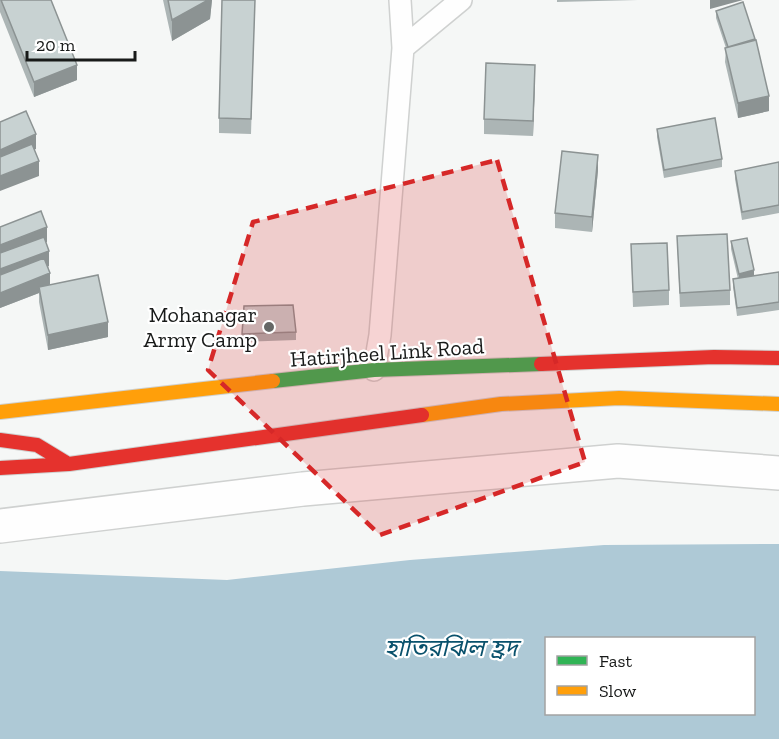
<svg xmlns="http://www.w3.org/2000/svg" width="779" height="739" viewBox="0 0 779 739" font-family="'Zilla Slab','Noto Sans Bengali',serif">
  <rect width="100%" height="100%" fill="#f5f7f6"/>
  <!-- water -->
  <path fill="#aec9d6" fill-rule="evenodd" d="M779 544V739H0V571L227 580 410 560 604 545ZM546 638H754V714H546Z"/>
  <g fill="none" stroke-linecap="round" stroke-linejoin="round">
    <defs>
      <path id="lane" d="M403 48 461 0
        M374 370 380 335 403 48 400 0"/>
      <path id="street" d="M0 526 303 489 618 461 779 473"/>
      <path id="fast" d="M273 381 374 370 541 364"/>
      <path id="slow" d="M0 412 273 381
        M422 415 501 404 619 398 779 404"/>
      <path id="jam" d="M541 364 714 357 779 358
        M0 440 37 445 65 462
        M0 468 69 464 422 415"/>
    </defs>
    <!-- lane casing -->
    <use href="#lane" stroke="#cfd1d0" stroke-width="24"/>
    <!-- street casing -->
    <use href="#street" stroke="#cfd1d0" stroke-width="36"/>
    <!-- fast casing -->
    <use href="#fast" stroke="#cfd1d0" stroke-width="16"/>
    <!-- slow casing -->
    <use href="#slow" stroke="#cfd1d0" stroke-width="16"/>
    <!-- jam casing -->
    <use href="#jam" stroke="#cfd1d0" stroke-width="16"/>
    <!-- lane -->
    <use href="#lane" stroke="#fefefe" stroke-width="21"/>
    <!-- street -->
    <use href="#street" stroke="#fefefe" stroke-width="33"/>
    <!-- fast -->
    <use href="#fast" stroke="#30b455" stroke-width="14"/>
    <!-- slow -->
    <use href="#slow" stroke="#ff9f0a" stroke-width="14"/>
    <!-- jam -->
    <use href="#jam" stroke="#e5322d" stroke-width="14"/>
  </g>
  <!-- wall -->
  <path fill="#acb5b5" d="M0 0H51L77 80 34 97 0 12Z
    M163 0H212L210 19 172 41Z
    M255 0 251 134 219 133V118Z
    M557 0H638L557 2Z
    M716 11 755 41 769 111 738 118 725 62 726 48 716 18Z
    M535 80 533 136 484 134V119Z
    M657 129 722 159V167L664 178 657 137Z
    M779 162V213L742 220 735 179V171Z
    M598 170 592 232 555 228V213Z
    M0 227 47 242H46L50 284 108 337 48 350 39 302V293L0 308Z
    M677 236 730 290V305L680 307Z
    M731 241 754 276 779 272V310L737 316 733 287V279H738L731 249Z
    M631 244 669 290V305L633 307Z
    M296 332V340L242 342V334Z"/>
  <!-- shaded-wall -->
  <path fill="#8c9393" d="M208 0H212L210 19 172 41V20Z
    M710 0H743L710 9Z
    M77 65V80L34 97V82Z
    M535 65V80L533 136V121Z
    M769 96V111L738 118V103Z
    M36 134V149L0 164V150Z
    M598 155V170L592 232V217Z
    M39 161V176L0 191V176Z
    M47 227V242L0 260V245Z
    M49 251V266L0 284V269Z
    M754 270V278L739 282V274Z
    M50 273V288L39 287V293L0 308V293Z
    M108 322V337L48 350V335Z"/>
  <!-- building -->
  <path fill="#c8d2d2" stroke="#8c9393" stroke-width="1.5" d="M1 0H51L77 65 34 82Z
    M168 0H208L172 20Z
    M222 0H255L251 119 219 118Z
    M743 2 755 39 728 47 716 11Z
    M756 40 769 96 738 103 725 48Z
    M486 63 535 65 533 121 484 119Z
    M26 111 36 134 0 150V122Z
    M715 118 722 159 664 170 657 129Z
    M32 144 39 161 0 176V157Z
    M562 151 598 155 592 217 555 213Z
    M779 162V205L742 212 735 171Z
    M41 211 47 227 0 245V227Z
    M727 234 730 290 680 293 677 236Z
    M44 237 49 251 0 269V253Z
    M747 238 754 270 739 274 731 241Z
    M667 243 669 290 633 292 631 244Z
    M44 258 50 273 0 293V275Z
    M779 272V302L737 308 733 279Z
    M98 275 108 322 48 335 39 287Z
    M293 305 296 332 242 334 244 306Z"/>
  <!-- marked area -->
  <path fill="#d62828" fill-opacity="0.2" stroke="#d62828" stroke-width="4.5" stroke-dasharray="12 8" stroke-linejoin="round" d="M497 160 585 462 380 535 208 370 253 222Z"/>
  <!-- markers -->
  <circle fill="#656766" stroke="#fff" stroke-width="2" cx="269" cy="327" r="6"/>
  <g text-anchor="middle" stroke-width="4.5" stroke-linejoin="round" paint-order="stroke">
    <!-- poi labels -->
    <g font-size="22" fill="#181a19" stroke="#fff" text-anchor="end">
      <text x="257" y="322">Mohanagar<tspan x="257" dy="25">Army Camp</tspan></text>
    </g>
    <!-- street labels -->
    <g font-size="22" fill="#181a19" stroke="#fff">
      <text transform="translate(387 352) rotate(-4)" y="8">Hatirjheel Link Road</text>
    </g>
    <!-- water labels -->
    <g font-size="24" font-style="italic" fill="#09516c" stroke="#fff">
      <text x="451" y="656">হাতিরঝিল হ্রদ</text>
    </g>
  </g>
  <!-- legend -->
  <rect x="545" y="637" width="210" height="78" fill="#ffffff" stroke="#a3a3a3" stroke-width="1.5"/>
  <rect x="557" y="656" width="30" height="9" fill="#30b455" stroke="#a3a3a3" stroke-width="1.5"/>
  <text x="599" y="667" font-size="18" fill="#181a19">Fast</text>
  <rect x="557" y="686" width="30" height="9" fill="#ff9f0a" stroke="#a3a3a3" stroke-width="1.5"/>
  <text x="599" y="697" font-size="18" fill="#181a19">Slow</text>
  <!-- scale -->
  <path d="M27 51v9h108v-9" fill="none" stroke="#181a19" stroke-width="3"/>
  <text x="36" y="51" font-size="18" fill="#181a19" stroke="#ffffff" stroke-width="4.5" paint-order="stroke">20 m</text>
</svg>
